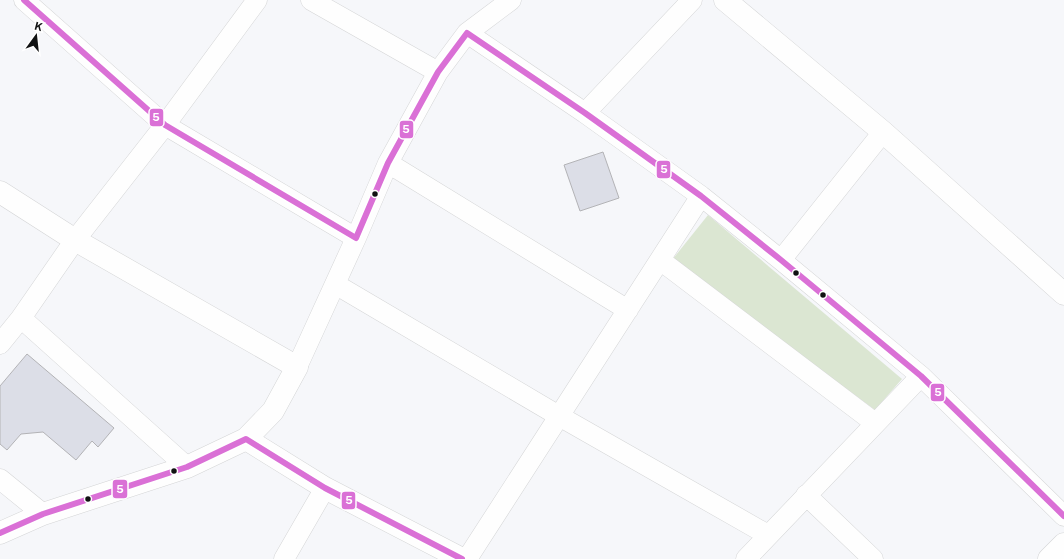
<svg xmlns="http://www.w3.org/2000/svg" width="1064" height="559" viewBox="0 0 1064 559" font-family="'Public Sans',sans-serif">
  <rect width="100%" height="100%" fill="#f6f7fa"/>
  <!-- green -->
  <path fill="#dbe6d2" d="M708 215 902 379 875 410 672 260Z"/>
  <!-- building -->
  <path fill="#dcdee7" stroke="#b3b3b6" d="M603 152 619 198 580 211 564 165Z
    M27 354 114 428 98 447 92 441 76 460 43 432 21 434 7 450 0 444V386Z"/>
  <g fill="none" stroke-linecap="round" stroke-linejoin="round">
    <defs>
      <path id="minor" d="M24 0 165 125 356 238
        M311 0 438 72
        M467 33 585 113 701 196 781 260 921 376 1064 516
        M585 113 692 0
        M388 163 628 310
        M660 260 875 423
        M781 260 883 132
        M335 284 559 416 768 535
        M21 318 187 467
        M0 344 21 318 75 240 165 125 257 0
        M297 367 356 238 388 163 438 72 467 33 511 0
        M0 479 43 514
        M806 495 873 559
        M284 559 325 488
        M467 559 701 196
        M746 559 921 376"/>
      <path id="tertiary" d="M725 0 883 132 1064 294
        M0 192 75 240 297 367 273 411 246 439 187 467 43 514 0 533
        M246 439 325 488 462 559
        M1049 559 1064 544"/>
    </defs>
    <!-- minor casing -->
    <use href="#minor" stroke="#d4d5d6" stroke-width="21"/>
    <!-- tertiary casing -->
    <use href="#tertiary" stroke="#d4d5d6" stroke-width="23"/>
    <!-- minor -->
    <use href="#minor" stroke="#fefefe" stroke-width="20"/>
    <!-- tertiary -->
    <use href="#tertiary" stroke="#fefefe" stroke-width="22"/>
    <defs>
      <path id="bus-1" d="M24 0 165 125 356 238 388 163 438 72 467 33 585 113 701 196 781 260 921 376 1064 516
        M0 533 43 514 187 467 246 439 325 488 462 559"/>
    </defs>
    <!-- bus-1 casing -->
    <use href="#bus-1" stroke="#fff" stroke-width="9"/>
    <!-- bus-1 -->
    <use href="#bus-1" stroke="#da70d6" stroke-width="6"/>
  </g>
  <!-- markers -->
  <g fill="#111213" stroke="#fff" stroke-width="1.5">
    <circle cx="375" cy="194" r="3.5"/>
    <circle cx="796" cy="273" r="3.5"/>
    <circle cx="823" cy="295" r="3.5"/>
    <circle cx="174" cy="471" r="3.5"/>
    <circle cx="88" cy="499" r="3.5"/>
  </g>
  <g stroke="#fff" stroke-width="1.5">
    <rect x="149" y="108" width="15" height="19" rx="4" fill="#da70d6"/>
    <rect x="399" y="120" width="15" height="19" rx="4" fill="#da70d6"/>
    <rect x="656" y="160" width="15" height="19" rx="4" fill="#da70d6"/>
    <rect x="930" y="383" width="15" height="19" rx="4" fill="#da70d6"/>
    <rect x="112" y="479" width="16" height="20" rx="4" fill="#da70d6"/>
    <rect x="341" y="491" width="15" height="19" rx="4" fill="#da70d6"/>
  </g>
  <g font-size="11" text-anchor="middle" font-weight="bold" fill="#fff">
    <text x="156" y="121">5</text>
    <text x="406" y="133">5</text>
    <text x="664" y="173">5</text>
    <text x="938" y="396">5</text>
    <text x="120" y="493">5</text>
    <text x="349" y="504">5</text>
  </g>
  <!-- north arrow -->
  <g transform="translate(36 36) rotate(15)" stroke="#ffffff" stroke-width="3" paint-order="stroke">
  <path d="M0-3L7 15L0 10L-7 15Z" fill="#111213"/>
  <text y="-6" font-size="11" font-weight="bold" text-anchor="middle" fill="#111213">K</text>
  </g>
</svg>
